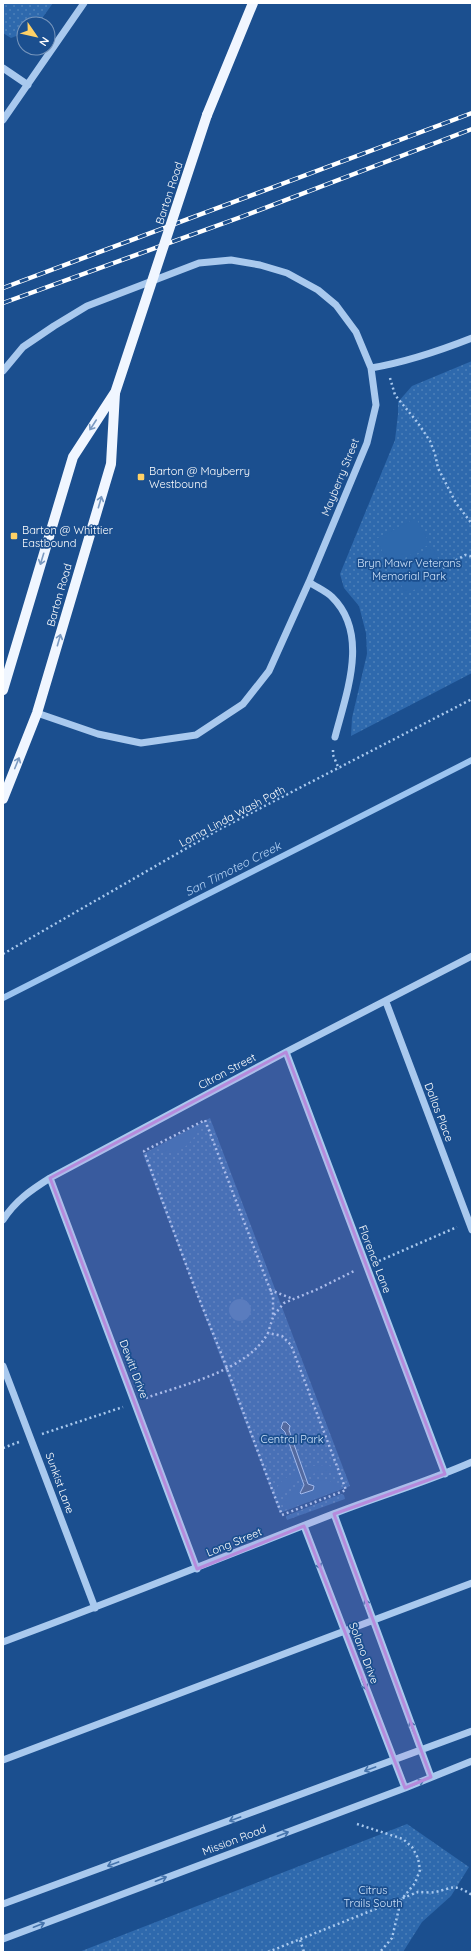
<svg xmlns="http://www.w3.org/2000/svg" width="475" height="1955" viewBox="0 0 475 1955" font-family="Quicksand,sans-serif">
  <defs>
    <pattern id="grass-dots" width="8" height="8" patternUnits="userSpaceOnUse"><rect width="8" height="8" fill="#2e69ad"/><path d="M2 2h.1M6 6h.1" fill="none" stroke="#4d80b9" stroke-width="1.8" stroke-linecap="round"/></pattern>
    <pattern id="water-ripples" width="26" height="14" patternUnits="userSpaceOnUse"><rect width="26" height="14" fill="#3c6290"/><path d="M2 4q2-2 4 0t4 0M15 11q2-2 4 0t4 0" fill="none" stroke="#597aa1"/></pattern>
  </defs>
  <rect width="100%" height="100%" fill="#1b4f8f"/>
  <!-- grass -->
  <path fill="url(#grass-dots)" d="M3 3H53L38 24H24V33L11 38 3 33Z
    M472 361V673L351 736 352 718 367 654 366 633 359 606 344 588 340 574 395 440 398 414V402L412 386Z
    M210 1118 350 1486 280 1513 143 1154Z
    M341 1494 344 1495 345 1499 287 1520 286 1516Z
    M407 1824 469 1867 451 1896 422 1922 403 1952H79Z"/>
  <!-- garden -->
  <path fill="#2e69ad" d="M416 518 430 544 390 566 376 539Z
    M432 547 446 573 406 594 392 568Z
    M199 1125C194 1144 176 1160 156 1148Z
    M327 1465 334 1468 337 1473 319 1472 305 1476 303 1470 312 1466Z
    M299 1471 301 1477 279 1497 275 1490 285 1477 287 1478Z
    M319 1480 330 1481 341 1489 283 1510C283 1493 304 1483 319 1480Z"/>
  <!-- water -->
  <path fill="url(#water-ripples)" stroke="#9cc4f0" d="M283 1422H286L290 1426 289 1430 308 1484 314 1486 313 1490 301 1494 300 1493 304 1485 285 1432 281 1428Z"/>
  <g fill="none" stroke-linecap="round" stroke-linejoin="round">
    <!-- stream -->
    <path stroke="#9cc4f0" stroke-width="6" d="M3 998 472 760"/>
  </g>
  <!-- building -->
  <path fill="#4478b7" d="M229 1310a11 11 0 1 1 22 0a11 11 0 1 1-22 0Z"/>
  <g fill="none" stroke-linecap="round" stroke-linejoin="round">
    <!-- path -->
    <path stroke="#a9c9ee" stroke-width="2.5" stroke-dasharray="2 3" stroke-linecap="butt" d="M390 378 395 395 418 423 430 441 435 454 438 468 456 503 472 524
      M443 568 465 555 470 556 472 559
      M333 750V755L339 769
      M3 954 218 830 472 699
      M379 1261 457 1227
      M270 1290 291 1298
      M274 1315 284 1303 318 1289 354 1271
      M146 1398C184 1384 247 1371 268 1333L282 1336 291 1345 346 1490 282 1515C263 1467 246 1418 227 1369V1368L194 1286 144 1151 205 1120 273 1297V1317L268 1333
      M42 1434 123 1407
      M3 1448 19 1442
      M357 1824 403 1839 412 1847 418 1858 420 1870 415 1883 401 1900 392 1938 380 1952
      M300 1940 304 1952
      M268 1952 418 1892C423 1892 430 1893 435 1892 454 1888 453 1883 472 1895"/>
    <!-- minor -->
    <path stroke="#a9c9ee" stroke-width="7" d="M3 68 28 85
      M3 120 84 3
      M371 368C407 362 439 351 472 338
      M3 371 23 347 54 326 87 306 199 263 231 260 260 265 287 273 318 290 336 305 356 332 371 368 376 405 367 443 309 582 269 671 243 704 196 735 141 743 98 734 37 713
      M309 582C316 587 326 591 332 597 370 634 346 694 335 737
      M386 1002 472 1230
      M286 1052 445 1474
      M50 1178 197 1569
      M3 1220C15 1201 31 1190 50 1178L286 1052 472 956
      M3 1366 95 1608
      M334 1514 431 1777
      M304 1526 405 1788
      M3 1642C114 1601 223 1557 333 1514 379 1496 427 1482 472 1462
      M3 1760 472 1583
      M3 1904 472 1731
      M3 1939 405 1788 472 1761"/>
    <!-- major -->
    <path stroke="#f0f6ff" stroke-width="10" d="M207 115 253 3
      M3 690 73 457 114 394
      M3 799 37 713 111 464 115 393"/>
    <defs>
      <path id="rail" d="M3 288 472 113
        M3 303 241 217 472 129"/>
    </defs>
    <!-- rail casing -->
    <use href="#rail" stroke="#fff" stroke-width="4.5"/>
    <!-- rail -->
    <use href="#rail" stroke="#1b4f8f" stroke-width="3" stroke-dasharray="9" stroke-linecap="butt"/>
    <!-- major-bridge -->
    <path stroke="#f0f6ff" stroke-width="10" d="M115 393 207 115"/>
  </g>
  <!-- one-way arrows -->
  <defs><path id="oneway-shaft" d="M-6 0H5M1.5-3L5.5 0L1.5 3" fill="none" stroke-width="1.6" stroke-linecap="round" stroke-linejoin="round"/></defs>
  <g stroke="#7b9ac1">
    <use href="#oneway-shaft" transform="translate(93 425) rotate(123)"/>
    <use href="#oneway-shaft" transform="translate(100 502) rotate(-74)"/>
    <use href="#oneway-shaft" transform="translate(42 559) rotate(107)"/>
    <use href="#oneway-shaft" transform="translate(59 640) rotate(-74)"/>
    <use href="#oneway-shaft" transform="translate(17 763) rotate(-68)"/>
  </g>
  <g stroke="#4674ac">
    <use href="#oneway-shaft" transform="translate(318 1563) rotate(69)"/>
    <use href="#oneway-shaft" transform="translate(367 1605) rotate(-110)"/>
    <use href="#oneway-shaft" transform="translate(364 1684) rotate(69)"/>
    <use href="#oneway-shaft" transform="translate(412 1727) rotate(-110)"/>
    <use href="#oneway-shaft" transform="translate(370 1769) rotate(160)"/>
    <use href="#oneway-shaft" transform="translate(418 1783) rotate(-23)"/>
    <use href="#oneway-shaft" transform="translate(235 1819) rotate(160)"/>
    <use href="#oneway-shaft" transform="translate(283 1834) rotate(-21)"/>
    <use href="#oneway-shaft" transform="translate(113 1864) rotate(160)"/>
    <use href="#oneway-shaft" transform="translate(161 1879) rotate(-21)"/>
    <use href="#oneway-shaft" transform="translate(39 1925) rotate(-21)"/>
  </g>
  <!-- marked area -->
  <path fill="#b68bdc" fill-opacity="0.2" stroke="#b68bdc" stroke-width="3" stroke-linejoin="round" d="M286 1052 445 1474 334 1514 431 1777 405 1788 304 1526 197 1569 50 1178Z"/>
  <!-- markers -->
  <g fill="#ffd166" stroke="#1b4f8f" stroke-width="1.5">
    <rect x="137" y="473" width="8" height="8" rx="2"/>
    <rect x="10" y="532" width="8" height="8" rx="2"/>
  </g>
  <g text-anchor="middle" stroke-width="3.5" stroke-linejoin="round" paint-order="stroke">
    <!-- street labels -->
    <g font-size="11" fill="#fff" stroke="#1b4f8f">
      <text transform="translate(169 193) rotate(-72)" y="4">Barton Road</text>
      <text transform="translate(340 477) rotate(-68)" y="4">Mayberry Street</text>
      <text transform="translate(59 595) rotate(-74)" y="4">Barton Road</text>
      <text transform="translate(232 816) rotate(-28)" y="4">Loma Linda Wash Path</text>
      <text transform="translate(227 1071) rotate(-28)" y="4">Citron Street</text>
      <text transform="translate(439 1112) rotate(69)" y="4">Dallas Place</text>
      <text transform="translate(375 1259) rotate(69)" y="4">Florence Lane</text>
      <text transform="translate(134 1369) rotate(69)" y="4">Dewitt Drive</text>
      <text transform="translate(60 1483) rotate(70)" y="4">Sunkist Lane</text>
      <text transform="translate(234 1542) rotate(-22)" y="4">Long Street</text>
      <text transform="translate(364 1653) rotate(69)" y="4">Solano Drive</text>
      <text transform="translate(234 1840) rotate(-21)" y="4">Mission Road</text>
    </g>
    <!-- poi labels -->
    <g font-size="11" fill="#fff" stroke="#1b4f8f" text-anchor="start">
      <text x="149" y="475">Barton @ Mayberry<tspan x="149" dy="13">Westbound</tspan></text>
      <text x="22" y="534">Barton @ Whittier<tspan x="22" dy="13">Eastbound</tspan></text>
    </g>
    <!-- park labels -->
    <g font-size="11" fill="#cfe3fa" stroke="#1b4f8f">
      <text x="409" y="567">Bryn Mawr Veterans<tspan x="409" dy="13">Memorial Park</tspan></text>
      <text x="292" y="1443">Central Park</text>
      <text x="373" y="1894">Citrus<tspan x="373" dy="13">Trails South</tspan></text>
    </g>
    <!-- water labels -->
    <g font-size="12" font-style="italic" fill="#b5d3f5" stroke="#1b4f8f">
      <text transform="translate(233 869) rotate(-27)" y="4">San Timoteo Creek</text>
    </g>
  </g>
  <!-- border -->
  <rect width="475" height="1955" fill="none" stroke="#ffffff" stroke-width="8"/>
  <!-- north arrow -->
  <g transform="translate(36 36) rotate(124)"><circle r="19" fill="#1b4f8f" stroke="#7695bc"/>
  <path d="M0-3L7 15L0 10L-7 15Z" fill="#ffd166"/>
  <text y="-6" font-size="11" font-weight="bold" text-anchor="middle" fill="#ffffff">N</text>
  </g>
</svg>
